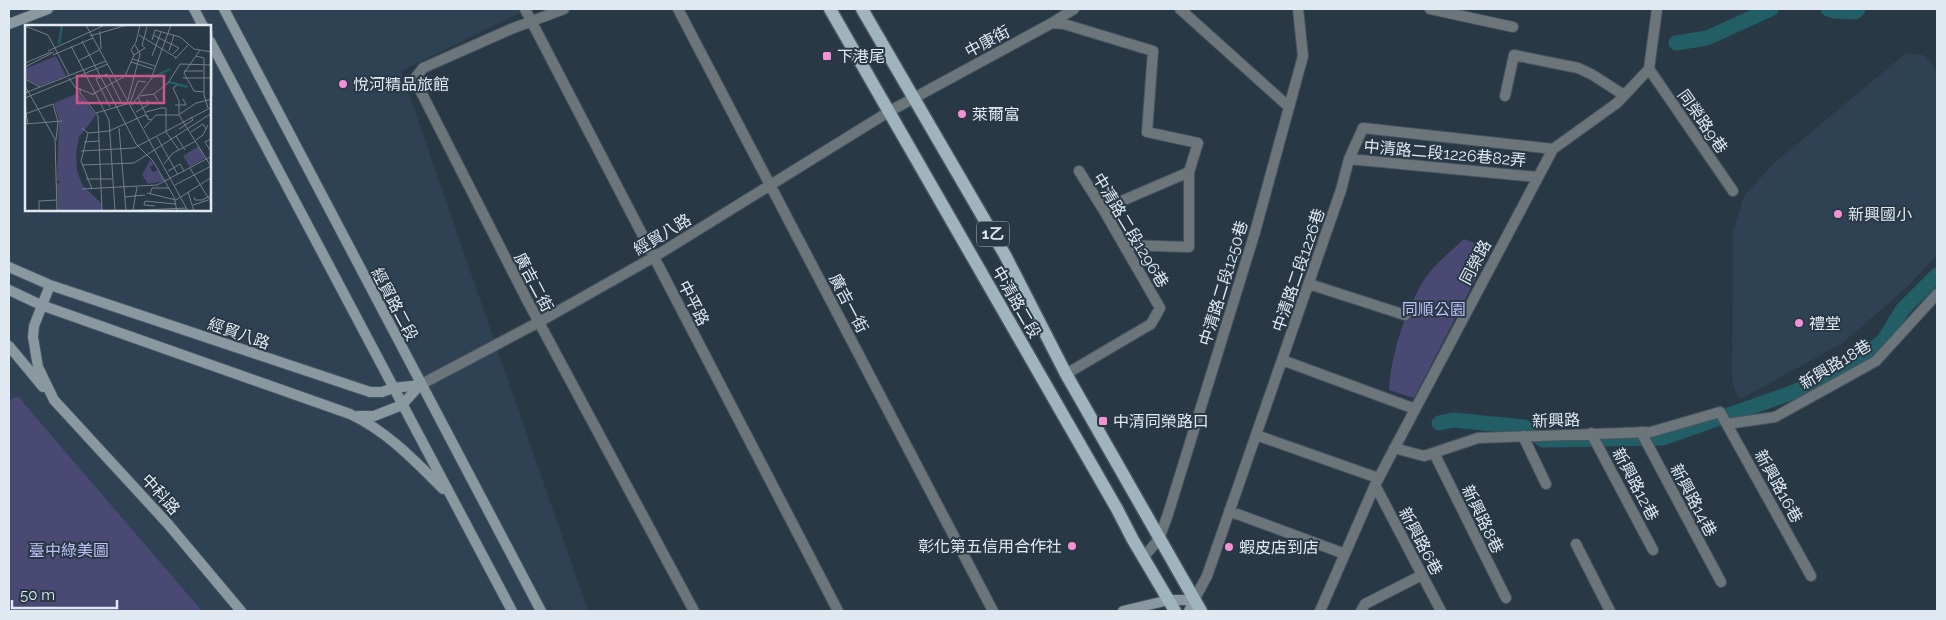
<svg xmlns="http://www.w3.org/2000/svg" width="1946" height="620" viewBox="0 0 1946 620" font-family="Raleway,'Noto Sans TC',sans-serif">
  <rect width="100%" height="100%" fill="#293845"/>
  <!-- built -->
  <path fill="#2e4253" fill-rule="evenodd" d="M9 9H528L401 71 588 611H9ZM26 26H210V210H26Z
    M1906 53 1924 55 1937 71V255L1906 288 1844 342 1741 399 1737 396 1732 379 1733 233 1744 196 1774 163Z"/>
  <!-- green -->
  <path fill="#494973" d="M1464 239 1491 249 1414 398 1389 390C1391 354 1406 307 1426 277 1436 263 1451 251 1464 239Z
    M18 396 38 420 202 611H9V400Z"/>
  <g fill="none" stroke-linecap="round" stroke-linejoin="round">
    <!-- canal -->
    <path stroke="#225e66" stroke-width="15" d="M1828 9 1834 11 1855 12 1858 9
      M1676 43 1707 38 1771 9
      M1439 423 1453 420 1524 427 1543 440 1663 438 1794 392 1850 368 1884 340 1903 309 1937 275"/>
    <defs>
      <path id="street" d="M525 9 838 611
        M564 9 511 29 423 68 416 77 418 86 527 300 694 611
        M678 9 993 611
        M1180 9 1289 107
        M1430 9 1513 27
        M1052 23 1064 24 1153 51 1147 132 1198 143 1189 172 1103 209
        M1649 69 1733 191
        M1505 96 1514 55 1578 68 1591 74 1624 95
        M1349 159 1537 177
        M1124 245 1189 247V172
        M1309 284 1405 315
        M1282 360 1415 409
        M1066 374 1151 324 1160 308 1103 209 1079 171
        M420 385 539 322 654 257 890 111 1052 23 1074 9
        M1727 424 1775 417 1876 361 1937 294
        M1641 432 1721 582
        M1591 433 1653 550
        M1256 435 1378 478
        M1523 436 1546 484
        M1394 448 1424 456 1478 438 1651 432 1720 412 1811 576
        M1434 453 1506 598
        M1375 485 1441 611
        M1229 511 1345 554
        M1576 544 1610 611
        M1143 558 1159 539 1168 514 1255 232 1303 56 1298 9
        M1194 600 1207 576 1341 190 1349 159 1363 128 1553 149
        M1320 611 1375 485 1553 149 1617 103 1649 69 1657 9
        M1361 611 1365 604 1422 575"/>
      <path id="secondary" d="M194 9 203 26
        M224 9 541 611
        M9 24 48 9
        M210 41 512 611
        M9 267 50 285 370 392H382L393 388 420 385
        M50 285 34 326 33 337 38 367 54 400 168 524 241 611
        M9 290 41 305 350 414C387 431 415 461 443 489
        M9 346 43 387
        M358 416H374L402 405 420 385
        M1123 611 1169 600H1194L1189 611"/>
      <path id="primary" d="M830 9 1117 509 1133 540 1175 611
        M862 9 1005 255 1066 374 1201 611"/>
    </defs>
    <!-- street casing -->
    <use href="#street" stroke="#465461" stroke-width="12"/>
    <!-- secondary casing -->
    <use href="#secondary" stroke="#465461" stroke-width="12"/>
    <!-- primary casing -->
    <use href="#primary" stroke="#465461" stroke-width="15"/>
    <!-- street -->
    <use href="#street" stroke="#6c767a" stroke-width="10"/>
    <!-- secondary -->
    <use href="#secondary" stroke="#8a99a0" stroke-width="10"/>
    <!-- primary -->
    <use href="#primary" stroke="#a0b4bd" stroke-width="12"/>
  </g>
  <!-- markers -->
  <g fill="#f391d5" stroke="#293845" stroke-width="2">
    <rect x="822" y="51" width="10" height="10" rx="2.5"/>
    <circle cx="343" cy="84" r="5"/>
    <circle cx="962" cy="114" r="5"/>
    <circle cx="1838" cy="214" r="5"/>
    <circle cx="1799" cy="323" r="5"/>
    <rect x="1098" y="416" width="10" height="10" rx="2.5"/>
    <circle cx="1072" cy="546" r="5"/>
    <circle cx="1229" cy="547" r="5"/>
  </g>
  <g text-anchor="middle" stroke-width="4" stroke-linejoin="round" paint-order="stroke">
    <!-- shield labels -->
    <rect fill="#293845" stroke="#a9b4be" stroke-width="1" x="977" y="221.5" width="32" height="25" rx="4"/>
    <g font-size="15" font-weight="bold" fill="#e0e9f2">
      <text x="993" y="239">1乙</text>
    </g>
    <!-- street labels -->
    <g font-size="16" fill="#e0e9f2" stroke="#293845">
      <text transform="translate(987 41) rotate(-28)" y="6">中康街</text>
      <text transform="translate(1703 121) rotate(55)" y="6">同榮路9巷</text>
      <text transform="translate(1445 153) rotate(5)" y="6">中清路二段1226巷82弄</text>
      <text transform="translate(1131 230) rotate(59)" y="6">中清路二段1296巷</text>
      <text transform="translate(662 234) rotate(-31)" y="6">經貿八路</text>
      <text transform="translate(1475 262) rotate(-62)" y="6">同榮路</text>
      <text transform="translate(1298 270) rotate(-71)" y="6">中清路二段1226巷</text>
      <text transform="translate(534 282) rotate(62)" y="6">廣吉二街</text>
      <text transform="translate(1223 283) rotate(-73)" y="6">中清路二段1250巷</text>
      <text transform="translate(1017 302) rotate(60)" y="6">中清路二段</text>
      <text transform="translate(694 303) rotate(63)" y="6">中平路</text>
      <text transform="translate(849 303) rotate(62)" y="6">廣吉一街</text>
      <text transform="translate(395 304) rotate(62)" y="6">經貿路二段</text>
      <text transform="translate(239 333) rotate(19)" y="6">經貿八路</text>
      <text transform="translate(1835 364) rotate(-31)" y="6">新興路18巷</text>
      <text transform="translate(1556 420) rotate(-2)" y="6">新興路</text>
      <text transform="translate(1636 484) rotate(62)" y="6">新興路12巷</text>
      <text transform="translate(1779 486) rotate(61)" y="6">新興路16巷</text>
      <text transform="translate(161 494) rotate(48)" y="6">中科路</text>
      <text transform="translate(1694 500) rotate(62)" y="6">新興路14巷</text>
      <text transform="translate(1483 519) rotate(64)" y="6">新興路8巷</text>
      <text transform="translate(1421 541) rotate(62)" y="6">新興路6巷</text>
    </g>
    <!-- poi labels -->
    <g font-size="16" fill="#e0e9f2" stroke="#293845" text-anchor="start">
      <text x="837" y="62">下港尾</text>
      <text x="353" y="90">悅河精品旅館</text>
      <text x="972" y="120">萊爾富</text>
      <text x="1848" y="220">新興國小</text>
      <text x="1809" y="329">禮堂</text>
      <text x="1113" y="427">中清同榮路口</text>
      <text x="1062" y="552" text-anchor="end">彰化第五信用合作社</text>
      <text x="1239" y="553">蝦皮店到店</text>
    </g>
    <!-- park labels -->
    <g font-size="16" fill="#bfc0fa" stroke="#293845">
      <text x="1434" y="315">同順公園</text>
      <text x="69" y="556">臺中綠美圖</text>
    </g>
  </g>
  <!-- overview -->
  <g transform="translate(25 25)">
    <rect width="186" height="186" fill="#293845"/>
    <path d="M31 31 41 51 15 61 0 53V44ZM53 68 71 90 54 112 51 127 52 146 58 161 77 179 76 186H33L32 159 36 156H32L34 95 29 78ZM174 121 180 133 165 142 158 131ZM125 135 129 139 125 142 128 147 133 145 139 156 123 159 117 150Z" fill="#494973"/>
    <path fill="none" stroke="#225e66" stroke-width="2.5" d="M34 19 37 0M127 53 145 44M144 57 163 62"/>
    <path fill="none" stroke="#727f8a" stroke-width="1" d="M61 0 163 186M0 1 23 10 44 50M75 6 76 24M187 6V70M114 10 152 33M128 10 154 23 148 29M65 11 102 0M127 15 130 5 155 12 169 24 187 27M57 16 111 119 128 136 149 172 152 186M46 21 84 95 90 186M175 25 159 48 169 66 179 67M23 26 80 0M144 26 149 10M28 30 68 13M109 30 106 25 111 17 115 0M127 31 136 7M171 31 179 33V70L183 83M108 34 130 41M150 34 163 20M53 36 74 25M106 37 128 44M0 38 26 27M0 42 29 27M159 46H178M44 53 50 62 69 70M158 53H187M0 54 15 62M152 60 148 63 154 76V90L187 143M0 61 30 114 32 186M55 63V68L73 91 77 186M0 68 81 36M68 69 100 51 109 30 120 23 117 20 122 2M129 69 143 58 155 39 187 40M115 71 129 69 133 76M113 72 123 94 127 95M0 73 83 39M103 75 115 29 110 20M107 80 126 54 146 0M150 80H161L158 74M85 82 71 54 82 49 97 79M0 83 3 99M136 83H141V107L154 125M111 87 124 79 122 75M121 87 136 83M71 88 105 78 113 56 121 57M0 89 28 79 33 97 31 115M155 89 171 78 187 74M0 99 37 96M57 103 63 108 84 106 120 90 124 92M94 103 101 186M119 103 131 90H154M154 104 168 95 166 92M166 107 178 99 181 104M63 108 56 136 67 164M151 111 160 125M132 112 153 150M186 114 180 117 187 128M171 115 178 110 183 100M59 117 75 116M56 126 109 123 187 82M139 139 148 128 171 116M57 140 109 138 187 88M165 143 187 179M143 146 155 139 159 146M61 154H87M150 160 186 141M57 164 132 160 187 131M163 167 169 186M122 168 151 175 187 152M125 169 127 163H144M100 172 120 170M169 172 170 175H177L187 170M168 180 183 175M130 181 119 180 120 176 151 179M108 185 112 162M14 186V176L32 175M94 186 162 183"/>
    <path fill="#cb5788" fill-opacity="0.15" stroke="#cb5788" stroke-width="2.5" d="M52 51H139V78H52Z"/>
    <rect width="186" height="186" fill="none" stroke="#e0e9f2" stroke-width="2.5"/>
  </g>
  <!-- border -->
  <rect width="1946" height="620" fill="none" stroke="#e0e9f2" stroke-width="20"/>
  <!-- scale -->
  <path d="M12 600v8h105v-8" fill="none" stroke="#e0e9f2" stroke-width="2.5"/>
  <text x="20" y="600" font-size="15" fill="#e0e9f2" stroke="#293845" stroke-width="4" paint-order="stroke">50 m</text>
</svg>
